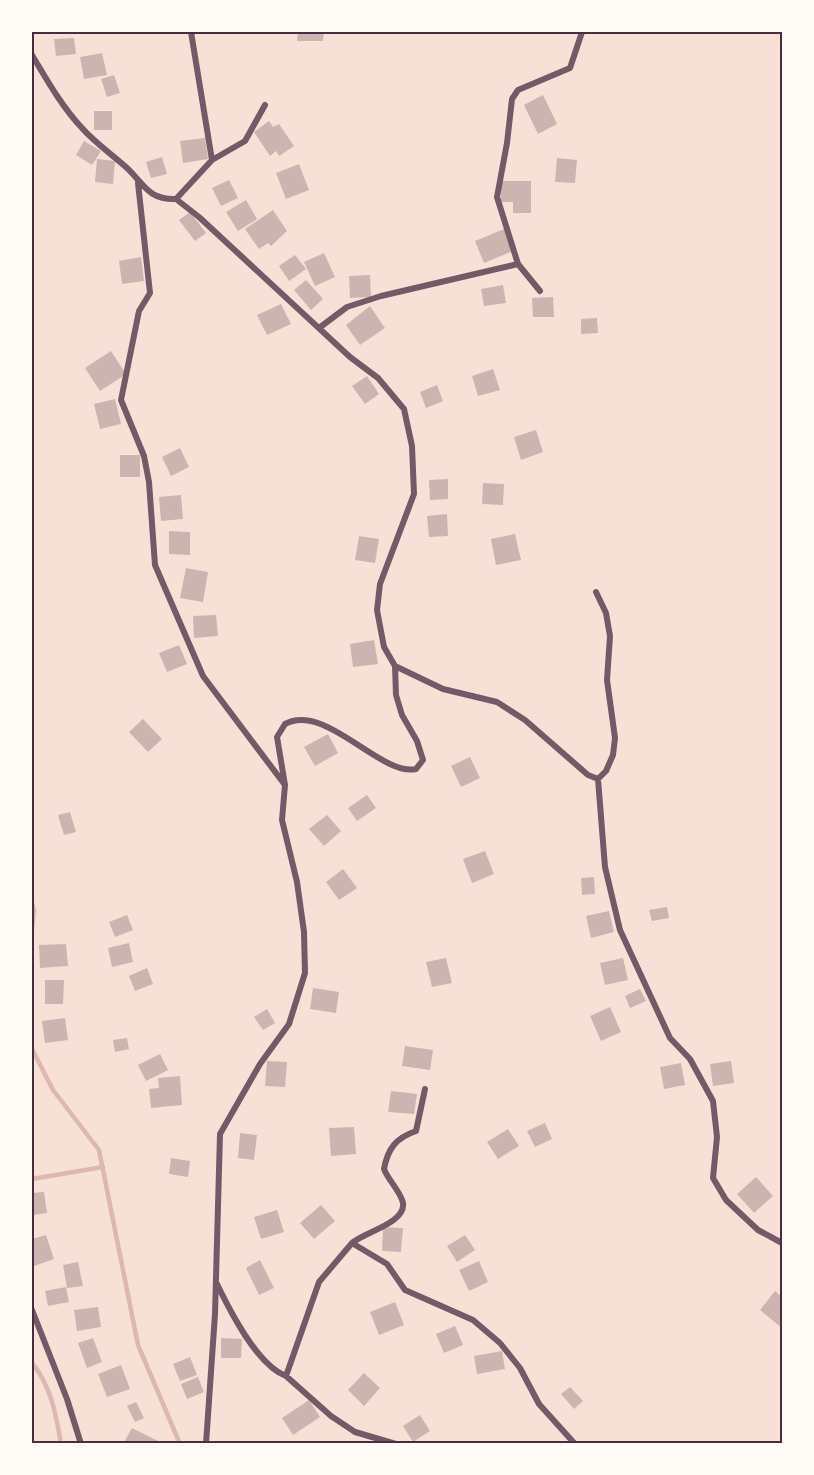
<svg xmlns="http://www.w3.org/2000/svg" width="814" height="1475" viewBox="0 0 814 1475" font-family="Overpass,sans-serif">
  <rect width="100%" height="100%" fill="#f7e1d7"/>
  <g fill="none" stroke-linecap="round" stroke-linejoin="round">
    <!-- stream -->
    <path stroke="#dcb8b0" stroke-width="4.5" d="M32 903 34 910 32 929
      M32 1049 53 1090 99 1150 138 1345 180 1444
      M32 1179 103 1167
      M32 1363C51 1386 56 1414 61 1444"/>
  </g>
  <!-- building -->
  <path fill="#ccb4b1" d="M298 32H324L323 41H297Z
    M74 38 76 54 56 56 54 39Z
    M102 53 107 75 84 79 80 57Z
    M114 75 120 93 107 97 101 79Z
    M543 95 557 124 538 134 524 105Z
    M94 111H112V130H94Z
    M269 121 273 127 279 124 294 146 279 156 276 151 270 156 254 132Z
    M205 138 208 159 183 163 180 141Z
    M84 141 101 151 92 165 76 155Z
    M162 157 167 174 151 178 146 162Z
    M557 158 577 160 575 183 555 182Z
    M97 159 115 161 113 184 95 182Z
    M299 164 309 190 286 199 276 173Z
    M229 180 238 198 221 206 212 188Z
    M501 181H531V213H513V202H501Z
    M246 200 257 219 238 231 226 212Z
    M273 210 287 231 271 246 268 243 259 249 245 229Z
    M190 212 206 233 195 241 179 220Z
    M504 229 513 251 484 263 475 241Z
    M324 253 335 277 315 286 304 262Z
    M295 255 306 269 289 281 279 266Z
    M141 257 144 281 122 284 119 261Z
    M370 275 371 297 350 298 349 276Z
    M306 280 323 299 311 310 294 290Z
    M503 285 506 303 484 306 481 289Z
    M553 297 554 317H533L532 298Z
    M281 304 291 324 267 335 257 315Z
    M370 306 385 328 360 345 346 325Z
    M597 318 598 333 581 334V319Z
    M111 351 126 374 100 391 85 368Z
    M493 369 500 390 478 396 472 376Z
    M367 376 379 394 365 404 352 386Z
    M437 385 443 401 426 408 420 392Z
    M115 399 121 424 100 429 94 404Z
    M536 430 543 452 521 460 514 437Z
    M180 448 189 467 171 476 162 457Z
    M120 455H140V477H120Z
    M448 479V499L430 500 429 480Z
    M483 483 504 484 503 505 482 504Z
    M181 495 183 519 161 521 159 497Z
    M447 514 448 536 429 537 427 516Z
    M169 531 190 532V555L169 554Z
    M515 534 521 560 496 565 491 539Z
    M359 536 379 539 375 563 355 560Z
    M186 568 208 572 203 602 180 598Z
    M216 615 218 636 194 638 193 616Z
    M374 640 378 664 353 667 350 644Z
    M179 645 187 664 167 672 159 653Z
    M143 719 162 739 148 752 129 732Z
    M328 734 338 753 315 766 304 747Z
    M470 757 480 778 461 787 451 766Z
    M367 795 376 808 357 821 348 808Z
    M70 812 76 832 64 835 58 815Z
    M327 815 341 831 324 846 309 829Z
    M485 851 494 874 472 883 463 859Z
    M343 869 357 888 339 900 326 882Z
    M594 877 595 894 582 895 581 878Z
    M667 907 669 918 652 921 649 910Z
    M609 911 614 932 591 938 586 916Z
    M127 915 133 930 115 937 109 922Z
    M129 943 133 962 112 967 108 948Z
    M66 944 68 966 40 968 39 945Z
    M446 958 452 983 432 987 426 962Z
    M623 958 628 980 605 985 600 963Z
    M147 968 153 984 135 991 129 976Z
    M45 980H64L63 1004H45Z
    M313 988 339 992 336 1013 310 1009Z
    M640 989 646 1001 630 1008 625 996Z
    M610 1007 621 1032 601 1041 590 1016Z
    M267 1009 275 1023 263 1030 254 1017Z
    M65 1018 68 1040 45 1043 42 1021Z
    M127 1038 129 1049 115 1052 113 1040Z
    M405 1046 433 1050 430 1070 402 1066Z
    M160 1054 168 1070 146 1081 138 1065Z
    M267 1061 287 1062 285 1087 265 1086Z
    M731 1061 734 1083 713 1086 710 1064Z
    M681 1063 685 1085 664 1089 660 1067Z
    M180 1076 182 1105 151 1108 149 1089 159 1088 158 1078Z
    M391 1091 417 1094 414 1114 388 1112Z
    M545 1123 552 1139 535 1147 527 1131Z
    M354 1127 356 1154 331 1156 329 1128Z
    M508 1129 519 1146 498 1159 487 1142Z
    M240 1133 257 1135 254 1160 238 1158Z
    M171 1158 190 1161 188 1177 169 1174Z
    M756 1177 773 1196 754 1213 737 1194Z
    M44 1192 47 1213 32 1215V1193Z
    M321 1205 335 1221 314 1239 300 1223Z
    M277 1210 284 1232 261 1239 254 1217Z
    M383 1227 403 1228 401 1252 382 1251Z
    M46 1235 54 1259 34 1266 32 1239Z
    M465 1235 475 1250 457 1262 447 1246Z
    M260 1260 274 1288 259 1295 246 1268Z
    M479 1261 488 1282 469 1291 459 1270Z
    M78 1262 83 1286 67 1288 63 1265Z
    M66 1287 69 1302 48 1306 45 1291Z
    M775 1291 782 1297V1328L760 1310Z
    M395 1302 404 1325 379 1335 370 1312Z
    M98 1307 101 1327 77 1331 74 1310Z
    M455 1326 463 1345 444 1353 436 1334Z
    M93 1338 102 1362 87 1368 78 1343Z
    M221 1338 242 1339 241 1358H221Z
    M502 1351 505 1369 477 1374 474 1356Z
    M190 1357 197 1375 180 1381 173 1364Z
    M121 1365 130 1389 107 1397 98 1374Z
    M364 1373 380 1388 364 1406 348 1390Z
    M198 1377 204 1392 187 1399 181 1384Z
    M570 1387 583 1401 574 1409 561 1394Z
    M309 1400 320 1417 293 1435 282 1418Z
    M136 1402 144 1418 135 1422 127 1406Z
    M420 1415 430 1431 413 1442 403 1426Z
    M132 1428 158 1441 157 1444H123Z"/>
  <g fill="none" stroke-linecap="round" stroke-linejoin="round">
    <!-- minor -->
    <path stroke="#755966" stroke-width="6" d="M191 32 212 160
      M32 55C47 80 62 107 82 128 95 143 113 155 127 168 144 184 148 200 176 199L199 217 350 357 378 378 404 409 412 446 414 494 380 584 377 610 384 647 395 666 396 695 402 715 417 741 423 760 416 769C381 777 325 702 285 724L277 737 285 785 282 820 297 882 304 932 305 973 289 1024 260 1064 220 1134 215 1314 206 1444
      M138 183 150 293 139 311 121 400 144 456 149 482 155 565 203 676 285 785
      M176 199 212 160 245 141 265 105
      M518 264 497 197 507 143 512 99 518 90 570 68 582 32
      M319 328 347 307 381 296 518 264 540 291
      M395 666 443 689 497 702 525 720 588 775 598 779 606 771 613 755 615 738 607 680 610 636 606 613 596 592
      M598 779 605 867 620 930 670 1038 690 1059 713 1101 717 1137 713 1178 726 1200 758 1230 782 1243
      M352 1243C364 1232 406 1223 403 1203 401 1192 388 1180 384 1169 388 1148 396 1138 416 1131L425 1089
      M217 1284C230 1311 257 1365 286 1376L319 1282 352 1243 387 1264 405 1290 473 1320 500 1343 520 1368 539 1404 575 1444
      M32 1310 67 1399 81 1444
      M286 1376 331 1416 355 1432 396 1444"/>
  </g>
  <!-- border -->
  <rect width="814" height="1475" fill="none" stroke="#fffaf5" stroke-width="66"/>
  <rect x="33" y="33" width="748" height="1409" fill="none" stroke="#4a2c40" stroke-width="2"/>
</svg>
